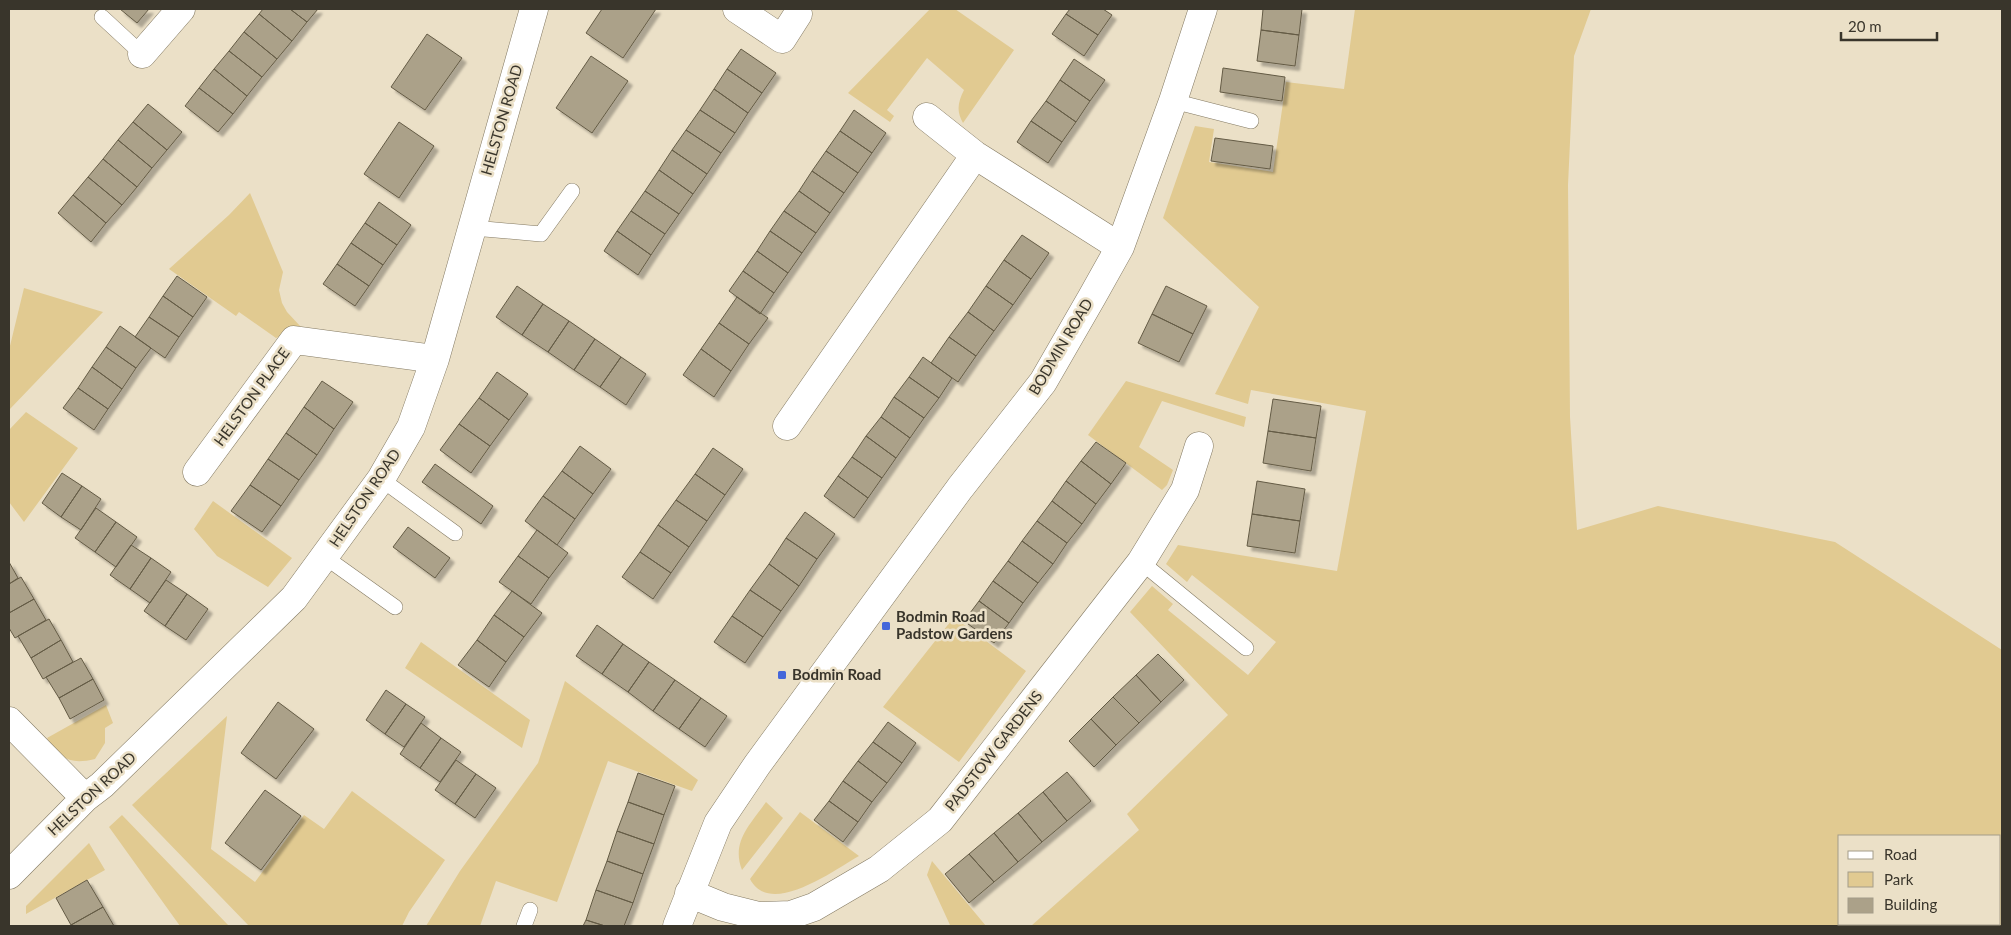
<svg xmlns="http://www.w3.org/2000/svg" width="2011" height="935" viewBox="0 0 2011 935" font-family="Lato,sans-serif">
  <defs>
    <filter id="shadow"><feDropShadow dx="4.5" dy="4.5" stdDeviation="1" flood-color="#0004"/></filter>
  </defs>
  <rect width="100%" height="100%" fill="#ebe0c7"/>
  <!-- green -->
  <path fill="#e1ca91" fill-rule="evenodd" d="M930 9H955L1014 50 963 123C956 111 958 102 964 90L927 58 887 110 894 116 890 122 848 93Z
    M1355 9H1591L1574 56 1568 185 1570 417 1577 530 1658 506 1835 542 2002 650V926H1031L1139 830 1127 814 1228 715 1130 612 1152 586 1173 604 1168 610 1248 675 1276 642 1192 575 1187 582 1166 564 1178 545 1337 571 1366 411 1251 390 1248 404 1215 394 1259 307 1163 218 1195 126 1214 129 1209 162 1273 172 1286 82 1344 89ZM1840 836H2000V924H1840Z
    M250 193 283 272 279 290 282 303 287 312 301 327 276 338 239 312 236 316 169 269 229 215Z
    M24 288 103 312 9 410V350Z
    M1126 381 1246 417 1244 427 1162 401 1139 447 1173 470 1167 485 1162 490 1088 435Z
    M26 412 78 448 24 522 9 502V430Z
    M213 501 292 558 268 587 217 556 194 529Z
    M954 617 1026 671 959 762 883 707Z
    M421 642 530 720 522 748 405 668Z
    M565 681 698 780 692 791 608 761 557 902 496 881 480 926H426L460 871 538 763Z
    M106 705 113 723 105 728V743L95 759C70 765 60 759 47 738Z
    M227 716 211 849 255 882 304 815 324 829 352 791 445 860 409 912 402 926H249L132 805Z
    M766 802 783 818 742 870C731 842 750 825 766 802Z
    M800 812 859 856C834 870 770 918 750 879Z
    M122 815 229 926H180L109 827Z
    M89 843 105 870 26 914V906Z
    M932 861 986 926H948L950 925 927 875Z"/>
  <!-- building -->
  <path fill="#aba189" stroke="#645b45" filter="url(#shadow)" d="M120 9H149L137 23Z
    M263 9H290L307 22 292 41 259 14Z
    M290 9H318L307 22Z
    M602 9H656L623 58 586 33Z
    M1070 9H1103L1112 15 1098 35 1066 14Z
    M1263 9H1302L1299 35 1261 30Z
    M259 14 292 41 277 59 244 32Z
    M1066 14 1098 35 1084 56 1052 34Z
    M1261 30 1299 35 1295 66 1257 61Z
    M244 32 277 59 262 77 229 51Z
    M427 34 462 58 425 110 391 87Z
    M741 49 776 73 762 93 727 69Z
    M229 51 262 77 247 96 214 69Z
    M591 56 628 81 592 133 556 108Z
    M1074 59 1105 80 1090 101 1060 80Z
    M1223 68 1285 77 1282 101 1220 92Z
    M214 69 247 96 233 114 199 88Z
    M727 69 762 93 748 113 714 89Z
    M1060 80 1090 101 1076 122 1046 101Z
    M199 88 233 114 218 132 185 106Z
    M714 89 748 113 735 133 700 110Z
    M1046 101 1076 122 1062 142 1031 121Z
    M148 104 182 132 167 150 133 122Z
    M700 110 735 133 721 153 686 130Z
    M854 110 886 133 872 153 840 131Z
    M1031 121 1062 142 1048 163 1017 142Z
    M133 122 167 150 152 168 118 140Z
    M399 122 434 146 399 198 364 174Z
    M686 130 721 153 707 174 672 150Z
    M840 131 872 153 858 173 826 151Z
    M1215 138 1273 146 1270 169 1211 161Z
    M118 140 152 168 137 187 103 159Z
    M672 150 707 174 693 194 659 170Z
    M826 151 858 173 844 193 812 171Z
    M103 159 137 187 122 205 88 177Z
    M659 170 693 194 679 214 645 191Z
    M812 171 844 193 830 213 799 191Z
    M88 177 122 205 106 223 73 195Z
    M645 191 679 214 665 234 631 211Z
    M799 191 830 213 816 233 784 211Z
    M73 195 106 223 91 242 58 213Z
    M379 202 411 225 397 245 365 223Z
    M631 211 665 234 651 255 617 231Z
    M784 211 816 233 802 253 770 231Z
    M365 223 397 245 383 265 351 243Z
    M617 231 651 255 638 275 604 251Z
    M770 231 802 253 788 273 757 251Z
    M1022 235 1049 253 1031 279 1004 260Z
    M351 243 383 265 369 286 337 264Z
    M757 251 788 273 774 293 743 271Z
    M1004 260 1031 279 1013 305 986 286Z
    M337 264 369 286 355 306 323 284Z
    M743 271 774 293 760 314 729 291Z
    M177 276 207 297 193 317 163 296Z
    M517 286 543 304 522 335 496 317Z
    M986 286 1013 305 994 331 968 312Z
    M1166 286 1207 306 1193 334 1152 314Z
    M163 296 193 317 179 337 149 317Z
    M737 297 768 318 749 344 719 323Z
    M543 304 569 321 548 352 522 335Z
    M968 312 994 331 976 356 949 337Z
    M1152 314 1193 334 1179 362 1138 343Z
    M149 317 179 337 165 358 135 337Z
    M569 321 595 339 574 370 548 352Z
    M719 323 749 344 731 371 701 349Z
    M120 326 151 348 136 368 106 347Z
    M949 337 976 356 958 382 931 363Z
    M595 339 621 357 600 387 574 370Z
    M106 347 136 368 122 389 92 367Z
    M701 349 731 371 714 397 683 375Z
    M621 357 646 374 626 405 600 387Z
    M923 357 952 378 939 398 909 377Z
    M92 367 122 389 108 409 78 388Z
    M497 372 528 394 509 420 479 398Z
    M909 377 939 398 924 418 894 397Z
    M322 381 353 402 334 429 304 407Z
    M78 388 108 409 94 430 63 408Z
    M894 397 924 418 910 438 881 417Z
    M479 398 509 420 490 446 459 424Z
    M1273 399 1321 406 1316 438 1268 431Z
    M304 407 334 429 317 455 286 433Z
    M881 417 910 438 896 458 866 436Z
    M459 424 490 446 471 473 440 450Z
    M1268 431 1316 438 1311 471 1263 463Z
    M286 433 317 455 299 480 268 459Z
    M866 436 896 458 882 478 852 457Z
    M1096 442 1126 463 1111 484 1081 461Z
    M580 446 611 469 593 494 562 471Z
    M713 448 743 469 725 495 695 474Z
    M852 457 882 478 868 498 838 476Z
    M268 459 299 480 281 506 250 485Z
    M1081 461 1111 484 1096 504 1066 481Z
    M435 464 493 506 481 524 422 482Z
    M562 471 593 494 575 519 543 496Z
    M62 473 82 486 61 517 42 503Z
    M695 474 725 495 707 521 676 500Z
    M838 476 868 498 854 518 824 496Z
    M1066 481 1096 504 1082 524 1052 501Z
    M1257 481 1305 489 1300 521 1252 514Z
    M250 485 281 506 262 532 231 511Z
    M82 486 101 499 81 530 61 517Z
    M543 496 575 519 557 545 525 521Z
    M676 500 707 521 689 547 658 525Z
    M1052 501 1082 524 1067 543 1037 521Z
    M96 508 116 522 95 552 75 538Z
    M805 512 835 534 817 559 786 538Z
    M1252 514 1300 521 1295 553 1247 546Z
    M1037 521 1067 543 1053 564 1022 541Z
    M116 522 137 537 116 567 95 552Z
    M658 525 689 547 671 573 640 552Z
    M408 527 450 558 435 578 393 547Z
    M537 530 568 553 549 578 518 556Z
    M786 538 817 559 799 586 769 564Z
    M1022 541 1053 564 1038 583 1008 561Z
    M131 545 151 558 130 589 110 575Z
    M640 552 671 573 653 599 622 577Z
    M518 556 549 578 531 604 499 582Z
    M151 558 171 572 150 603 130 589Z
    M1008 561 1038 583 1023 603 993 581Z
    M9 562 18 578 9 584Z
    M769 564 799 586 781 611 750 590Z
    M21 577 34 599 9 613V584Z
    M166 580 187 594 165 626 144 611Z
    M993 581 1023 603 1009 623 979 601Z
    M750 590 781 611 763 637 732 616Z
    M512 591 542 613 524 637 494 615Z
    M187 594 208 609 186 640 165 626Z
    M34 599 46 620 15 638 9 628V613Z
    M979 601 1009 623 994 643 964 621Z
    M494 615 524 637 506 662 477 640Z
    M732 616 763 637 745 663 714 642Z
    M49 619 61 640 31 658 18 636Z
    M597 625 623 644 602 674 576 656Z
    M61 640 73 662 43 679 31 658Z
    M477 640 506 662 489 687 458 665Z
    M623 644 649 662 628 692 602 674Z
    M1158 654 1184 680 1161 702 1136 675Z
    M81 658 93 679 59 698 46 677Z
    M649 662 675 680 653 711 628 692Z
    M1136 675 1161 702 1139 723 1113 697Z
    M93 679 104 700 70 719 59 698Z
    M675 680 701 698 679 729 653 711Z
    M386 690 406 704 385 734 366 720Z
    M1113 697 1139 723 1116 745 1091 719Z
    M701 698 727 716 705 747 679 729Z
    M278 702 314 729 276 779 241 753Z
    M406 704 425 717 404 747 385 734Z
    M1091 719 1116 745 1094 767 1069 741Z
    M888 722 916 743 902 763 873 742Z
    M421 723 441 738 420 768 400 754Z
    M441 738 461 752 440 782 420 768Z
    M873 742 902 763 887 783 858 761Z
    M456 760 476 774 455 804 435 790Z
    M858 761 887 783 872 802 843 781Z
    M1067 772 1091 801 1067 821 1043 792Z
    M638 773 675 786 664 815 628 802Z
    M476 774 496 788 475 818 455 804Z
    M843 781 872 802 858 822 829 801Z
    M265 790 301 816 261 870 225 843Z
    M1043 792 1067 821 1042 842 1018 813Z
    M829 801 858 822 843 842 814 820Z
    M628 802 664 815 654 844 617 831Z
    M1018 813 1042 842 1018 862 994 833Z
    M617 831 654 844 643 874 607 861Z
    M994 833 1018 862 994 882 969 854Z
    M969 854 994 882 969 903 945 874Z
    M607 861 643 874 633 903 596 890Z
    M87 880 103 907 71 925 56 898Z
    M596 890 633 903 624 926H605L586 920Z
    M103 907 114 926H71V925Z
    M586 920 605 926H583Z"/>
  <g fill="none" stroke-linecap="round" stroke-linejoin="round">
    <defs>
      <path id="service" d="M102 17 142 54
        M1173 101 1251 121
        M473 228 541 234 572 191
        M381 479 455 533
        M325 557 395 607
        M1141 562 1246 648
        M524 926 530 910"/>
      <path id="minor" d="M737 9 782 39 798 14
        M142 54 181 9
        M927 117 975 155 1120 247
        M787 426 975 155
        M197 472 294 340 435 359
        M9 721 85 798
        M9 875 85 798 102 785 294 598 381 479 411 427 435 359 534 9
        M689 893 723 907 759 916 791 915 814 907 879 869 940 820 1141 562 1185 490 1199 446
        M677 926 718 823 757 765 960 488 1043 382 1092 297 1120 247 1173 101 1203 9"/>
    </defs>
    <!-- service casing -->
    <use href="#service" stroke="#847a63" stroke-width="16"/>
    <!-- minor casing -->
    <use href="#minor" stroke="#847a63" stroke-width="29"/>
    <!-- service -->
    <use href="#service" stroke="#fff" stroke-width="15"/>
    <!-- minor -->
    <use href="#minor" stroke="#fff" stroke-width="28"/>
  </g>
  <!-- markers -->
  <g fill="#4567da" stroke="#ebe0c7" stroke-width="2">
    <rect x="881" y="621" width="10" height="10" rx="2.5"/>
    <rect x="777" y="670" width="10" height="10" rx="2.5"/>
  </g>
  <g text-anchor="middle" stroke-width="5" stroke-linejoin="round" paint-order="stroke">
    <!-- street labels -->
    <g font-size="15" fill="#39352b" stroke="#ebe0c7">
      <text transform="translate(502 120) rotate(-74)" y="5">HELSTON ROAD</text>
      <text transform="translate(1061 347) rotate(-59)" y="5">BODMIN ROAD</text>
      <text transform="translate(252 397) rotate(-54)" y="5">HELSTON PLACE</text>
      <text transform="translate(365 498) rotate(-56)" y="5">HELSTON ROAD</text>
      <text transform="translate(994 751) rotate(-52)" y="5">PADSTOW GARDENS</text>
      <text transform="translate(92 794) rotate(-43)" y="5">HELSTON ROAD</text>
    </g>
    <!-- poi labels -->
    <g font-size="15" font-weight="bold" fill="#39352b" stroke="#ebe0c7" text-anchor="start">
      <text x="896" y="622">Bodmin Road<tspan x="896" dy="17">Padstow Gardens</tspan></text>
      <text x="792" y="680">Bodmin Road</text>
    </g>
  </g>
  <!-- border -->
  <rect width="2011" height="935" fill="none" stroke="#39352b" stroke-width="20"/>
  <!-- legend -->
  <rect x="1838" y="835" width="162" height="90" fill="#ebe0c7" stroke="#a49c89"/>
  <rect x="1848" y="851" width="25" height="8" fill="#ffffff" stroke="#a49c89"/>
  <text x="1884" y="860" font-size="15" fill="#39352b">Road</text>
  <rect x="1848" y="872" width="25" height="15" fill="#e1ca91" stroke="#a49c89"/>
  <text x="1884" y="885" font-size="15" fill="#39352b">Park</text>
  <rect x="1848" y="898" width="25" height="15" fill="#aba189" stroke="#a49c89"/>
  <text x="1884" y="910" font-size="15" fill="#39352b">Building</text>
  <!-- scale -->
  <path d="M1841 32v8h96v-8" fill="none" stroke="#39352b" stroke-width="2.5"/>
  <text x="1848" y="32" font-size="15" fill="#39352b" stroke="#ebe0c7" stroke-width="4" paint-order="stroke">20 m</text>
</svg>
